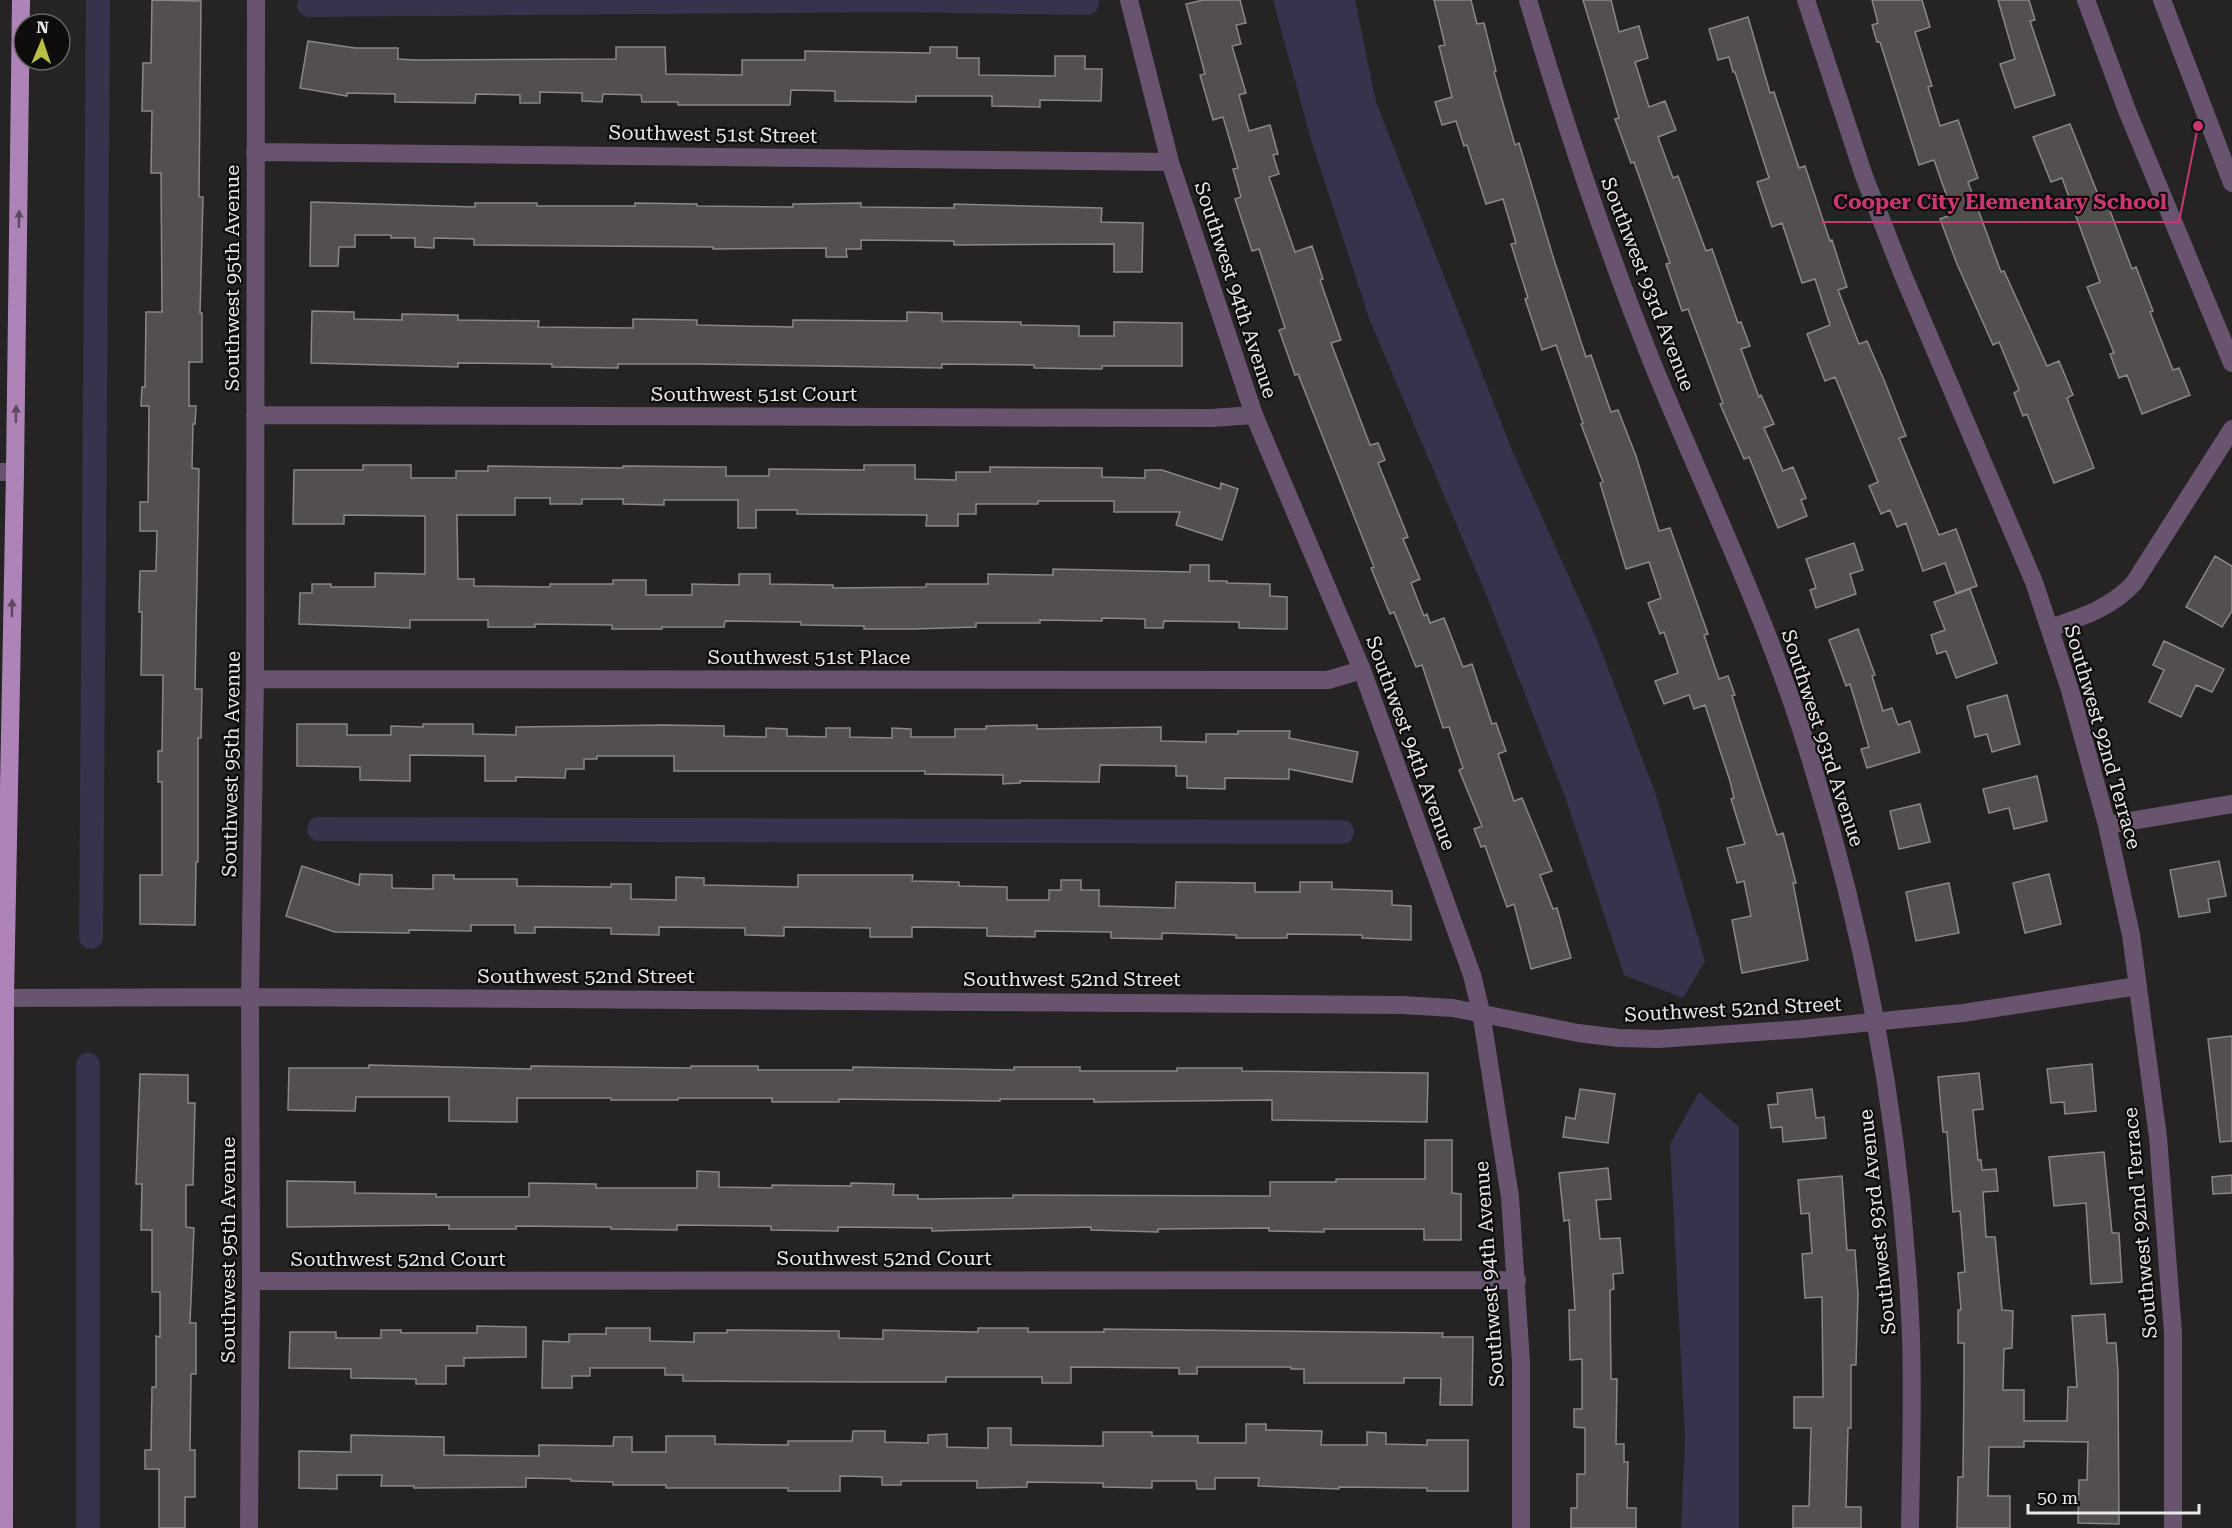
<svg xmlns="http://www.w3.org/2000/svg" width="2232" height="1528" viewBox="0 0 2232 1528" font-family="'Roboto Serif',serif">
  <rect width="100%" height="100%" fill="#252324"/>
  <!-- water -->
  <path fill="#39324d" d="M1273 0H1355L1376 102 1512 450 1596 637 1655 792 1705 961 1683 998 1624 975 1565 797 1486 594 1370 321 1312 143Z
    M1699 1092 1739 1127V1528H1681L1685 1439 1670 1144Z"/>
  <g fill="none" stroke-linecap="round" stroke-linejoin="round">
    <!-- canal -->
    <path stroke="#39324d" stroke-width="24" d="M309 5 895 0 1087 3
      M319 829 1342 832
      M91 937 98 0
      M88 1065V1528"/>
  </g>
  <!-- building -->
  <path fill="#534f4f" stroke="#8b8687" stroke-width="1.5" d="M152 0 201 1 199 197H203L200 313H202V362H189V406H196L195 424H193L192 468 199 469 195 689H202L201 738H198V862H196L195 925 140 924V875H162V782H158V751H162L163 675H141L142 612H139L140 571H156L157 531H140V502H148L149 406H141L142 387H145L146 312H162L161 173H151L152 111H142L143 63H151Z
    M1203 0H1240L1246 23 1236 25 1241 44 1232 46 1246 93 1239 95 1249 131 1270 125 1278 154 1273 155 1279 174 1269 177 1295 252 1312 246 1323 279 1320 280 1341 340 1331 343 1370 445 1378 443 1385 460 1378 463 1408 537 1403 539 1420 579 1411 583 1424 616 1427 614 1430 623 1444 618 1463 667 1472 664 1492 724 1496 723 1506 751 1498 754 1514 801 1522 798 1552 871 1540 875 1553 909 1557 908 1571 958 1531 969 1514 904 1507 907 1485 846 1481 847 1474 829 1482 826 1459 770 1463 768 1449 727 1443 728 1422 665 1416 667 1394 612 1390 614 1371 568 1374 567 1298 374 1295 375 1279 330 1285 328 1259 249 1252 251 1235 199 1241 197 1233 169 1238 168 1223 117 1213 120 1200 75 1205 74 1186 4Z
    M1434 0H1471L1477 24 1484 23 1496 71 1494 72 1515 145 1519 143 1554 260 1586 357 1591 355 1611 412 1618 410 1636 456 1659 531 1670 528 1708 634 1704 635 1719 679 1728 676 1735 695 1732 696 1777 835 1783 833 1796 883H1793L1808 960 1742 973 1732 920 1751 916 1744 881 1737 883 1727 848 1745 844 1731 799 1734 798 1730 781 1705 705 1694 709 1689 695 1664 704 1655 681 1678 673 1664 632 1660 634 1648 603 1661 598 1649 562 1626 569 1600 483 1603 482 1581 424 1583 423 1556 345 1542 350 1525 299 1528 298 1511 244 1516 243 1503 199 1486 204 1467 145 1464 146 1456 121 1442 125 1435 102 1452 97 1439 46 1445 45Z
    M1583 0H1611L1619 32 1639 26 1648 58 1635 62 1649 107 1665 101 1676 130 1658 137 1673 178 1678 176 1706 251 1712 249 1738 323 1741 322 1750 346 1741 349 1759 397 1761 395 1774 424 1764 428 1783 471 1793 467 1806 498 1801 500 1807 516 1778 528 1749 457 1744 459 1720 404 1723 403 1688 309 1682 311 1666 264 1670 263 1634 162 1631 163 1615 119 1619 118Z
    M1872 0H1922L1930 27 1915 32 1932 86 1928 87 1940 126 1958 120 1978 178 1968 182 2001 272 2004 271 2047 366 2059 361 2073 395 2067 398 2094 468 2054 483 2027 414 2023 416 2014 393 2019 390 1999 342 1993 345 1957 264 1940 219 1953 214 1934 160 1919 165 1880 42H1877L1872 25 1878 23Z
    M1998 0H2029L2035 20 2030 21 2055 95 2015 108 2000 64 2015 59Z
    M1748 17 1770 93 1774 92 1799 168 1805 166 1830 241 1832 240 1847 287 1838 290 1859 344 1867 341 1884 380 1906 436 1899 438 1939 535 1956 529 1977 586 1956 593 1945 563 1923 571 1906 523 1897 527 1890 510 1881 514 1869 486 1878 482 1835 377 1825 381 1807 334 1830 325 1815 279 1802 283 1782 223 1772 227 1757 182 1769 178 1735 72H1733L1729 57 1718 60 1709 29Z
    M308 41 355 48H398V59L415 60 616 59V47H665L666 74 742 75V60H805V51L930 53V47H957V58H979V75L1055 76V56H1085V69H1102L1101 101 1040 100V107L992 106V96H916V102L835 101V91L791 90 790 105H678V102H642L641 95 603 94 602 102 582 101V93L540 92V103H520V95L476 94 475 103 395 102V94L347 93V96L300 88Z
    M2070 124 2099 197 2104 195 2132 269 2136 267 2153 311 2150 312 2173 370 2179 368 2190 395 2142 414 2127 375 2119 378 2110 354 2114 353 2087 287 2100 282 2062 178 2051 182 2033 137Z
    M311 202 475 207V203H537V206H635V203L697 204V206L793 207V204L861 203V207L954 208V204L1102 208 1101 222 1143 223 1142 272H1114V244L954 245V241L861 240V249H846L847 257H826V248L713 249V247L474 245V239L434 238V248L415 247V238H391V235H355V247H339L338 266H310Z
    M312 311 354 312V319L402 320V314L458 315V320L539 321 538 327 633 328V319L697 320V325L793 327V320L907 321V312L942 313V321L1021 322V325L1079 326V336H1114V322L1182 323V366H1102V369L1034 368V365L942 364V368L697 364H618V368L552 367V364L458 363V367L311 363Z
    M363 465H411V478H456V471H488V466L623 468V466L726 467V476H769V469L864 470V465H915V479L956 480V472H990V467L1102 468V477L1145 478V470H1162L1220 489 1221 483 1238 489 1222 540 1176 525 1180 512H1114V501H1038V504H976V514H958V526H926L927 515 797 514V510H756V528H738V500H664V505L623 504V499H582V504H550V498H515V515H457L458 579H474V586L550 587V584H613V580H646V595H692V584L739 585V574H770V584L833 585V588L926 587V584H988V574L1053 575V569L1190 572V565H1209V581H1227V583L1270 584V596L1287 597V629L1239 628V622L1164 621 1163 628H1145V619L1102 618V621L1040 620V623H976V627L914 629H864V626L801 625V622L725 621 724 627H662V629H612V625L535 624V627H488V620H410V628L299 624 300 593H312V584H331V587H375V573L425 574V516L344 515V524H293L294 470H363Z
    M1854 543 1863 570 1850 574 1856 594 1816 608 1810 590 1816 588 1806 559Z
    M2215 556 2232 566V611L2222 627 2186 607Z
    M1970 589 1997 663 1956 678 1946 651 1937 654 1931 635 1945 630 1934 602Z
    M1858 629 1875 675 1872 676 1883 711 1892 708 1898 725 1910 721 1920 752 1867 768 1861 749 1869 747 1850 684 1846 686 1829 640Z
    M2164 641 2224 669 2212 692 2196 685 2181 717 2149 702 2164 670 2153 665Z
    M2007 695 2020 744 1992 752 1987 734 1975 737 1967 706Z
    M297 724H347V735H391V726L423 727V724H473V734L516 735V727L664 725 724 726V736L766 737V728L787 729V736L826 737V728H850V737L892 738V728L911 729V737H955V729H986V726L1037 725V729L1161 727V741L1206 742V734H1238V731H1290L1289 738 1358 752 1352 782 1289 769V779L1225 778V789L1187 788V776H1176V766L1100 765 1099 782 1020 781V783L1003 784V775L925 774V771H674V756H597V759H584V769H566L565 778 516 777V781H485V756L410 755V781L360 780V767L297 766Z
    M2037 776 2047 821 2014 829 2009 808 1989 813 1983 789Z
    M1920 804 1930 842 1899 849 1890 811Z
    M2219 861 2226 896 2208 899 2210 912 2179 917 2170 870Z
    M302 866 359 885 360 874 392 875V888L433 889V875H454V879H517V886L611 887V884H631V899L676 900V877L704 878V885L798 887V875H913L912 881 959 882V886L1007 887V900H1049V890H1061V880H1081V890H1099V906L1175 908 1176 882 1255 883V892H1300V882H1332V889L1392 891V905L1411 906V940L1362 938V935L1287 934V938H1236V935L1162 933V939L1111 938V932L1035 931V937L987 936V928L912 927V937H870V928L784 927V936L745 935V928L659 927V935L611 934V928L535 927V933H515V925H471V931L409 930V933L335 932 286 916Z
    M2049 874 2061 924 2025 933 2013 883Z
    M1949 883 1959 933 1916 941 1906 892Z
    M2232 1036V1141L2220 1142 2208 1039Z
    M2092 1064 2096 1111 2065 1114 2064 1102 2051 1103 2047 1069Z
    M369 1065 531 1069V1066L691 1068V1066H758V1070H853V1067L1014 1070V1067H1080V1071H1177V1068H1242V1071L1428 1073 1427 1122 1272 1120V1100L1094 1102V1099H1000V1101L839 1099V1102H772V1098H678V1100H611V1098H517V1122L449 1121V1097H356L355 1111 288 1110 289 1068H369Z
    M1979 1073 1983 1109 1973 1110 1978 1160H1981L1982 1170 1996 1169 1998 1191 1983 1192 1986 1237H1995L2002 1310 2013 1311 2012 1348 2004 1349 2003 1390H2024V1421H2067L2068 1387H2077L2072 1316 2105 1314 2107 1343H2116L2118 1372 2119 1524 2078 1523 2079 1480H2087L2088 1442 2024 1441V1447H1989L1988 1496H2010V1528H1957L1958 1477H1963L1964 1378V1343H1958V1310H1961L1958 1273 1965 1272 1960 1211 1953 1212 1947 1132H1943L1938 1077Z
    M140 1074 188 1075V1103H195L193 1185H186V1227L194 1228 190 1323H196V1374H191L190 1450H195V1497H185V1528H159V1469H145V1450H151L152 1387H156V1336L160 1337V1292H152V1230H141L142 1184H136Z
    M1580 1089 1615 1094 1608 1143 1563 1137 1566 1117 1575 1119Z
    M1812 1089 1816 1118 1824 1117 1826 1138 1783 1142 1782 1127 1771 1128 1768 1105 1778 1104 1777 1093Z
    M1425 1140H1452V1193L1461 1194V1240H1424V1229H1324V1232L1269 1231V1228L1158 1229V1232L1091 1230V1227L932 1231V1228L838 1227V1231L771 1230V1226L677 1225V1230L611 1229V1227L516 1226V1229H449V1225L287 1227V1181L355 1182V1193L436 1194V1197H529V1183L596 1184V1188H697V1171L719 1172V1187L772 1188V1185L851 1186V1183L894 1184 893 1195H918V1199L1013 1198V1195L1270 1196V1182H1336V1179H1425Z
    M2104 1152 2112 1233H2119L2122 1282 2091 1284 2086 1203 2054 1206 2049 1157Z
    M1608 1168 1611 1199 1596 1200 1600 1239 1620 1238 1623 1273 1613 1274 1614 1289 1610 1290 1611 1379H1617L1616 1444H1624V1462H1628L1627 1508H1636V1528H1571V1508H1577V1474H1585V1428L1574 1427V1409H1582V1359L1570 1360 1569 1310H1575L1569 1220 1564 1221 1559 1173Z
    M2232 1175V1193L2213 1194 2212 1177Z
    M1842 1176 1847 1250H1855L1858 1294 1856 1365H1851V1428H1848L1846 1507H1861V1528H1793V1506H1809L1811 1428H1794V1397H1823L1822 1297 1805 1298 1802 1254 1812 1253 1809 1213 1801 1214 1798 1180Z
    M477 1326 526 1327V1357L464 1358V1366H446V1384H416V1379L351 1378V1369L289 1368 290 1332H336V1338H381V1330H401V1333H477Z
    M606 1328H650V1341L694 1342V1333H727V1330L839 1331V1338L883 1339V1330L978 1332V1328H1028V1332H1104V1329L1443 1333 1442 1337H1473L1472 1405H1440L1441 1378H1404V1383H1304V1369H1291V1367H1197V1374H1179V1368L1071 1367V1383H1042V1377H946V1382H885L683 1381V1375H665V1368H590V1376H572V1388H542L543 1341 569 1342V1334H606Z
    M1246 1424H1266V1430L1322 1431 1321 1445H1367V1432L1386 1433V1444L1427 1445V1440H1468V1491H1427V1488L1339 1487V1489L1258 1486 1259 1478H1215V1489H1197L1196 1481H1152V1488L1103 1487V1483L1027 1482V1487L977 1488V1481H901V1485H882V1477L840 1476V1491H788V1488H666V1485H613V1482L571 1481V1479L526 1478V1487L414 1488V1486H381L382 1475H337V1489L299 1488V1451L351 1452V1435L444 1437V1455L539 1456V1445L613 1446 614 1437H632V1452H666V1436H715V1444L788 1445V1441H852L853 1431H885V1442L928 1443V1435L947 1434V1447L988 1448V1428H1011V1445L1103 1446V1432H1152V1436H1198V1443H1246Z"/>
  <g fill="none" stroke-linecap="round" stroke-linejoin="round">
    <!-- minor -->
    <path stroke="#68546e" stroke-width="18" d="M1129 0 1170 162 1254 415 1362 670 1472 975 1481 1012 1510 1197 1521 1362V1528
      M1528 0C1566 128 1608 254 1658 377 1709 500 1768 621 1807 748 1867 939 1903 1136 1911 1336 1913 1400 1911 1464 1910 1528
      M1806 0 1864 176 1903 275 2034 582 2070 690 2107 825 2131 935 2158 1137 2173 1333V1528
      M2086 0 2128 113 2232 363
      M2162 0 2232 183
      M255 152 1170 162
      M255 415 1211 418 1254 415
      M0 472H15
      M2050 628C2082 617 2111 608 2134 583L2232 429
      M255 679 1328 680 1362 670
      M2107 825 2232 804
      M0 998 250 997 1402 1005 1453 1008 1578 1033 1619 1038 1658 1039 1802 1029 1963 1013 2138 986
      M251 1281 1517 1280
      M249 1528 251 1281 250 997 255 679 256 0"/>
    <!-- major -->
    <path stroke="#ae83b8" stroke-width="18" d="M4 1528 5 998 15 472 21 0"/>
  </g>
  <!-- one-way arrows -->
  <defs><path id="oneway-solid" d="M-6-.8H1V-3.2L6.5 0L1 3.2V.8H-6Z" transform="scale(1.5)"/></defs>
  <g fill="#5e4862">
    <use href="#oneway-solid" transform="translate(19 219) rotate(-89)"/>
    <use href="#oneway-solid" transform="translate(16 414) rotate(-89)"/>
    <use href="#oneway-solid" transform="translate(12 608) rotate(-89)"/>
  </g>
  <g text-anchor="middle" stroke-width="4.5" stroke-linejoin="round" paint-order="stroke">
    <!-- street labels -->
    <g font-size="20" fill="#e9e7e8" stroke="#0e0c0d">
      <text transform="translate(713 134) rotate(1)" y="7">Southwest 51st Street</text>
      <text transform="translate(232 278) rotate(-90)" y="7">Southwest 95th Avenue</text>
      <text transform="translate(1648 284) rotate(69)" y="7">Southwest 93rd Avenue</text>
      <text transform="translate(1236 290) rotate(72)" y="7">Southwest 94th Avenue</text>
      <text x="754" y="401">Southwest 51st Court</text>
      <text x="809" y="664">Southwest 51st Place</text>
      <text transform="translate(2103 737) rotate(74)" y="7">Southwest 92nd Terrace</text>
      <text transform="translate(1823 738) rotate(72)" y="7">Southwest 93rd Avenue</text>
      <text transform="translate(1411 743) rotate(70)" y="7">Southwest 94th Avenue</text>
      <text transform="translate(231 764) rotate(-89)" y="7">Southwest 95th Avenue</text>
      <text x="586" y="983">Southwest 52nd Street</text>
      <text x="1072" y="986">Southwest 52nd Street</text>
      <text transform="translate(1733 1009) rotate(-3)" y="7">Southwest 52nd Street</text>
      <text transform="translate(1877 1222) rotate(-96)" y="7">Southwest 93rd Avenue</text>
      <text transform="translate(2140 1223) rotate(-95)" y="7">Southwest 92nd Terrace</text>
      <text transform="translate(228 1250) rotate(-90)" y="7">Southwest 95th Avenue</text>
      <text x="884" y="1265">Southwest 52nd Court</text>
      <text x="398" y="1266">Southwest 52nd Court</text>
      <text transform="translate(1489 1274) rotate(-94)" y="7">Southwest 94th Avenue</text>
    </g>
  </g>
  <!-- callouts -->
  <path fill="none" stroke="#c83770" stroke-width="2" d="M2198 126L2179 222H1821"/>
  <circle fill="#c83770" stroke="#0e0c0d" stroke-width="2" cx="2198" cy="126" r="6"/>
  <g font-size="21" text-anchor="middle" font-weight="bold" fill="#c83770" stroke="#0e0c0d" stroke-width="4.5" stroke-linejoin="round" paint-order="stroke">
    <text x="2000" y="209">Cooper City Elementary School</text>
  </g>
  <!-- north arrow -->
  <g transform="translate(42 42) rotate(2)"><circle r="28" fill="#0e0c0d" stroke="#666465" stroke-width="1.5"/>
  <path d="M0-4.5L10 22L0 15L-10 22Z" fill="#bac045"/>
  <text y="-9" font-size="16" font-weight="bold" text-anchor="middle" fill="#e9e7e8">N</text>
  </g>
  <!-- scale -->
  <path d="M2028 1504v9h171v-9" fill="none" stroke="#e9e7e8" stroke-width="3"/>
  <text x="2037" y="1504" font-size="18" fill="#e9e7e8" stroke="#0e0c0d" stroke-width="4.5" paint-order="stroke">50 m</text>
</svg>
